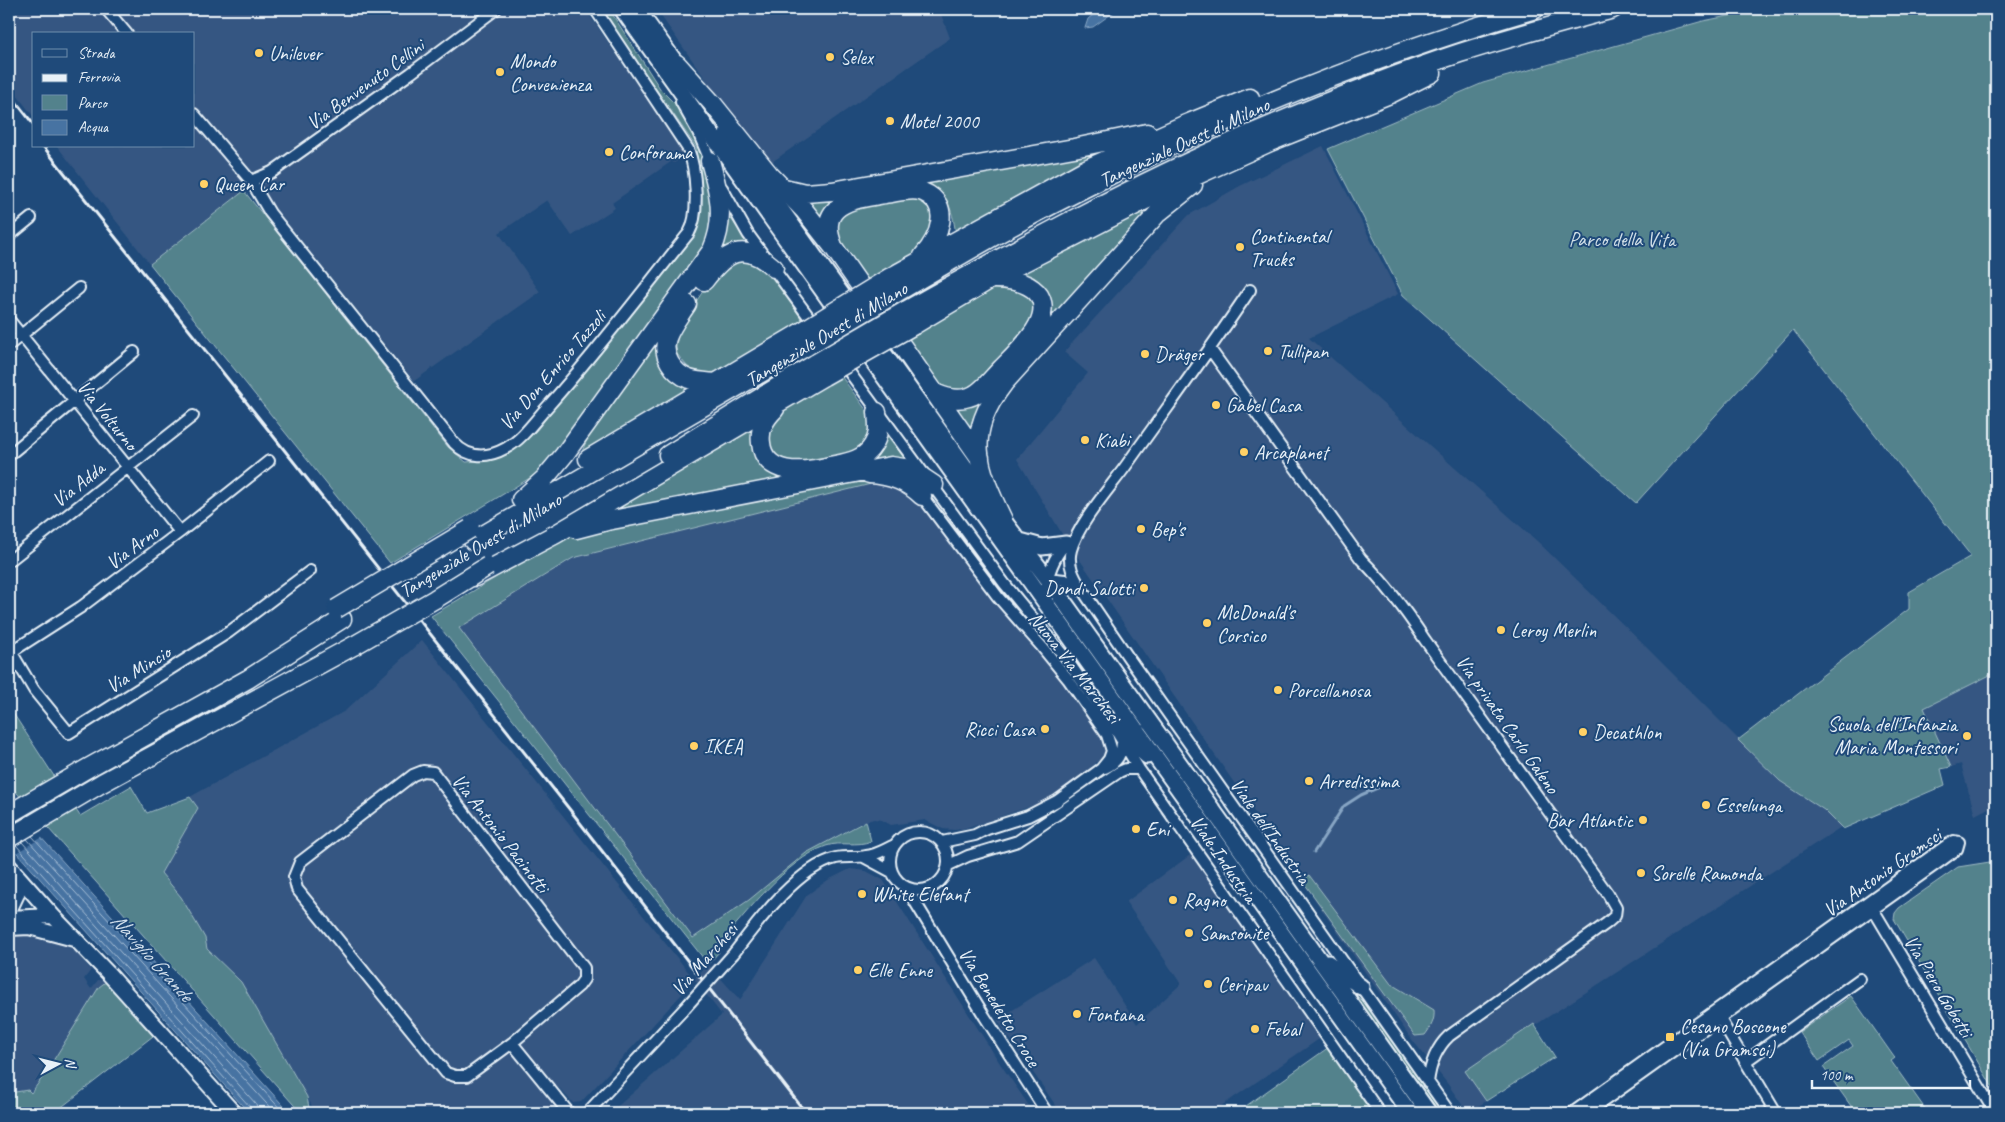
<svg xmlns="http://www.w3.org/2000/svg" width="2005" height="1122" viewBox="0 0 2005 1122" font-family="Caveat,sans-serif">
  <rect width="100%" height="100%" fill="#1f4a7a"/>
  <filter id="ink" filterUnits="userSpaceOnUse"><feTurbulence type="fractalNoise" baseFrequency=".02" numOctaves="2"/><feDisplacementMap in="SourceGraphic" scale="10" xChannelSelector="R" yChannelSelector="G"/><feConvolveMatrix kernelMatrix="1 2 1 2 8 2 1 2 1" color-interpolation-filters="sRGB"/></filter>
  <g filter="url(#ink)">
    <!-- built -->
    <path fill="#365782" d="M9 9H585L686 155 674 163 672 161 612 203 615 208 572 236 547 200 499 233 540 292 414 381 267 198 244 191 150 264 57 146H194V34H34V117L9 85Z
      M656 9H939L950 38 769 164 719 98Z
      M1323 146 1398 294 1309 338 1538 542 1644 645 1780 781 1824 810 1841 827 1466 1070 1486 1101 1468 1113 1447 1083 1410 1037 1064 537 1017 459 1088 373 1064 352 1189 215 1240 186Z
      M879 482 924 502 1037 646 1107 743 1105 755 1060 794 1046 801 968 828 955 830 943 829 925 820 891 825 882 820 874 819 862 822 806 853 749 900 693 938 458 628 573 558Z
      M422 640 694 979 708 964 740 1000 807 895 828 880 850 869 866 871 883 880 1001 1065 1034 1113H610L722 1015 695 980 581 1102 573 1103 559 1088 548 1098 558 1113H316L241 982 207 949 205 938 181 897 161 873 198 808 190 797 345 711Z
      M1996 672V804L1975 815 1961 764 1951 767 1924 708Z
      M1193 853 1322 1037 1211 1113H1061L997 1020 1094 958 1137 1024 1181 984 1126 902Z
      M28 934 59 942 74 950 91 970 84 979 91 989 98 980 107 981 43 1077 30 1093H9V935Z"/>
    <!-- green -->
    <path fill="#53828c" stroke="#9ebac2" d="M601 9H609L661 90 676 105 691 129 711 176 713 235 574 432 538 473 390 563 150 264 244 191 448 447 466 462C500 460 511 452 536 431L695 232 699 224 701 213 696 147Z
      M1764 9H1996V672L1924 708 1951 767 1941 769 1945 785 1843 829 1824 810 1780 781 1738 740 1909 609V592L1971 556 1793 330 1636 503 1403 295 1328 149 1483 83 1703 21Z
      M1108 150 956 234C951 204 949 196 920 184L824 221 804 198Z
      M917 196 934 206 928 246 865 285 834 241 839 213 845 208Z
      M1161 198 981 405 973 418 969 434 951 406H964L1050 301C1046 284 1034 274 1017 271Z
      M727 213 748 243 743 244 708 271 675 318 665 339 695 388 581 454 590 432Z
      M739 255 769 271 803 321 726 369 717 372 703 373 692 370 686 365 677 354 676 347 678 333 686 317 715 273Z
      M991 286H1026L1039 314 978 387 944 393 902 340Z
      M841 376 867 411 869 416 872 433 858 452 793 464 778 457 770 445V429L784 408Z
      M757 422 764 460 849 466 883 430 906 460 615 512V508Z
      M878 479 879 482 573 558 459 628 693 938 749 900 806 853 866 821 871 841C857 847 841 841 826 846 786 860 746 914 717 946L719 952 708 964 431 616 544 549 562 540 598 528Z
      M9 707 80 816 131 786 147 813 190 797 198 808 161 873 181 897 205 938 207 949 241 982 307 1097 310 1113H301L9 784Z
      M1996 861V1093L1894 919 1895 913 1899 908 1958 867Z
      M1309 875 1391 984 1434 1010C1435 1020 1431 1027 1425 1035L1415 1036 1302 880Z
      M107 981 153 1036 54 1113H9V1093L28 1090 31 1093 43 1077 99 987Z
      M1339 982 1368 1005 1444 1113H1433Z
      M1851 996 1894 1057 1895 1058 1891 1061 1928 1113H1856L1823 1067 1853 1046 1849 1040 1819 1061 1799 1032Z
      M1534 1024 1555 1057 1486 1101 1465 1071Z
      M1329 1047 1372 1113H1251L1246 1106Z"/>
    <!-- water -->
    <path fill="#4773a2" stroke="#87a5c4" d="M1097 9H1118L1093 27 1085 28 1088 19 1094 14Z
      M9 802 290 1113H249L9 844Z"/>
    <!-- pier -->
    <path fill="#1f4a7a" d="M9 800 43 837 14 854 9 848Z"/>
    <g fill="none" stroke-linecap="round" stroke-linejoin="round">
      <!-- shore -->
      <path stroke="#a8bfd6" stroke-width="1" d="M32 836 284 1113
        M27 839 275 1113
        M22 842 256 1104 259 1113
        M16 845 251 1108 252 1113"/>
      <!-- stream -->
      <path stroke="#87a5c4" stroke-width="3" d="M1314 852 1344 806 1361 795 1384 785"/>
      <defs>
        <path id="street" d="M106 9 127 34
          M681 102 698 132 712 165
          M194 114 251 181 270 213 454 443C469 459 488 458 506 448 523 439 536 419 549 405 598 350 643 290 689 233 700 214 696 168 688 149L595 9
          M251 181 272 172 411 73 496 9
          M722 188 748 234 1004 583 1068 661 1116 731 1139 769 1380 1113
          M9 236 31 218
          M1250 290C1210 350 1167 408 1125 467 1109 489 1078 524 1071 550 1067 564 1074 577 1081 588L1128 657 1450 1113
          M9 320 180 532
          M9 345 79 288
          M1210 349 1361 559C1386 584 1406 611 1425 640L1608 894 1616 908 1615 916 1607 923 1449 1036C1435 1049 1430 1065 1428 1083
          M9 455 134 352
          M922 496 998 597 1042 647 1068 679 1107 735 1112 751 1109 759 1101 769 1057 801 1028 816 987 829 975 835 942 842
          M9 561 193 416
          M1047 578 1065 580 1081 588
          M1047 605C1044 581 1051 560 1067 542
          M9 648 34 690 69 733 229 632 310 571
          M11 652 81 607 180 532 269 461
          M1105 768C1118 762 1122 754 1122 740
          M423 771 433 772 584 968V979L579 986 512 1043 467 1076H455L446 1073 297 889 294 877 300 862 413 775Z
          M890 861a29 29 0 1 1 58 0a29 29 0 1 1-58 0Z
          M864 857 892 872
          M949 865 968 856 1018 841 1119 772 1126 769H1139
          M906 887 985 1017 1047 1113
          M1870 904 1995 1113
          M734 953C757 923 797 868 836 858 846 856 856 858 866 856 877 855 885 849 895 845
          M1717 1014 1776 1113
          M512 1043 569 1113
          M1746 1061 1860 979
          M587 1113 685 1008
          M1572 1113 1947 845 1954 841 1959 842 1957 849 1942 860 1587 1113"/>
        <path id="secondary" d="M9 866 53 916 108 973 234 1113
          M9 911 17 894 16 875
          M9 918 53 916
          M9 928 29 927 74 939"/>
        <path id="primary" d="M622 9 843 319
          M637 9 683 73
          M727 134 1003 520 1047 578 1429 1113
          M860 343 1410 1113
          M1020 541 1042 547 1066 544
          M1110 721 1147 756
          M1328 963 1361 987"/>
        <path id="highway" d="M677 64 712 103 769 174 804 210 834 248 980 458
          M784 188 805 193 832 191 1074 148 1147 133
          M833 246C816 203 854 199 885 194 896 193 912 187 923 192 953 204 939 238 923 256
          M889 278 1086 169 1184 125 1250 98
          M704 281C726 252 743 240 774 268
          M896 293C952 260 1007 227 1065 198 1215 120 1372 56 1535 9
          M687 304C680 315 671 326 667 338 661 355 673 373 689 379 698 382 708 382 717 383
          M905 311C1019 247 1133 185 1253 133 1321 104 1390 76 1460 53 1510 37 1562 23 1613 9
          M914 325 991 279 1169 188 1270 142 1390 94 1432 73
          M935 393C946 398 958 401 969 397 981 394 992 378 1001 369 1013 357 1030 341 1038 325 1055 290 1022 279 994 279
          M775 409C765 419 759 429 761 443 764 476 803 472 826 467 843 463 863 462 873 445 880 435 878 424 877 412
          M668 455 818 362
          M588 459 798 334
          M869 474C890 475 908 482 922 496
          M521 500 544 479 564 455 712 250C726 219 719 192 710 161
          M1003 520C977 466 964 435 1004 383L1158 213 1193 185
          M576 529 607 521 891 466 910 469 934 485
          M473 541 807 346
          M475 577 556 534 824 376
          M9 814 88 768 248 679 342 619
          M9 838 102 783 355 645"/>
      </defs>
      <!-- street casing -->
      <use href="#street" stroke="#e8f1f8" stroke-width="14"/>
      <!-- secondary casing -->
      <use href="#secondary" stroke="#e8f1f8" stroke-width="18"/>
      <!-- primary casing -->
      <use href="#primary" stroke="#e8f1f8" stroke-width="19"/>
      <!-- highway casing -->
      <use href="#highway" stroke="#e8f1f8" stroke-width="21"/>
      <!-- street -->
      <use href="#street" stroke="#1f4a7a" stroke-width="10"/>
      <!-- secondary -->
      <use href="#secondary" stroke="#1f4a7a" stroke-width="14"/>
      <!-- primary -->
      <use href="#primary" stroke="#1f4a7a" stroke-width="15"/>
      <!-- highway -->
      <use href="#highway" stroke="#1f4a7a" stroke-width="18"/>
      <!-- rail -->
      <path stroke="#e8f1f8" stroke-width="3" d="M9 93 34 125
        M43 146 574 815 806 1113"/>
      <defs>
        <path id="street-bridge" d="M685 1008 734 953"/>
        <path id="highway-bridge" d="M798 334 889 278
          M807 346 896 293
          M818 362 905 311
          M824 376 914 325
          M336 609 470 529
          M355 645 435 599 488 566"/>
      </defs>
      <!-- street-bridge casing -->
      <use href="#street-bridge" stroke="#e8f1f8" stroke-width="14" stroke-linecap="butt"/>
      <!-- highway-bridge casing -->
      <use href="#highway-bridge" stroke="#e8f1f8" stroke-width="21" stroke-linecap="butt"/>
      <!-- street-bridge -->
      <use href="#street-bridge" stroke="#1f4a7a" stroke-width="10"/>
      <!-- highway-bridge -->
      <use href="#highway-bridge" stroke="#1f4a7a" stroke-width="18"/>
    </g>
  </g>
  <!-- markers -->
  <g fill="#ffd166" stroke="#1f4a7a" stroke-width="2">
    <circle cx="259" cy="53" r="5"/>
    <circle cx="830" cy="57" r="5"/>
    <circle cx="500" cy="72" r="5"/>
    <circle cx="890" cy="121" r="5"/>
    <circle cx="609" cy="152" r="5"/>
    <circle cx="204" cy="184" r="5"/>
    <circle cx="1240" cy="247" r="5"/>
    <circle cx="1268" cy="351" r="5"/>
    <circle cx="1145" cy="354" r="5"/>
    <circle cx="1216" cy="405" r="5"/>
    <circle cx="1085" cy="440" r="5"/>
    <circle cx="1244" cy="452" r="5"/>
    <circle cx="1141" cy="529" r="5"/>
    <circle cx="1144" cy="588" r="5"/>
    <circle cx="1207" cy="623" r="5"/>
    <circle cx="1501" cy="630" r="5"/>
    <circle cx="1278" cy="690" r="5"/>
    <circle cx="1045" cy="729" r="5"/>
    <circle cx="1583" cy="732" r="5"/>
    <circle cx="1967" cy="736" r="5"/>
    <circle cx="694" cy="746" r="5"/>
    <circle cx="1309" cy="781" r="5"/>
    <circle cx="1706" cy="805" r="5"/>
    <circle cx="1643" cy="820" r="5"/>
    <circle cx="1136" cy="829" r="5"/>
    <circle cx="1641" cy="873" r="5"/>
    <circle cx="862" cy="894" r="5"/>
    <circle cx="1173" cy="900" r="5"/>
    <circle cx="1189" cy="933" r="5"/>
    <circle cx="858" cy="970" r="5"/>
    <circle cx="1208" cy="984" r="5"/>
    <circle cx="1077" cy="1014" r="5"/>
    <circle cx="1255" cy="1029" r="5"/>
    <rect x="1665" y="1032" width="10" height="10" rx="2.5"/>
  </g>
  <g text-anchor="middle" stroke-width="4" stroke-linejoin="round" paint-order="stroke">
    <!-- poi labels -->
    <g font-size="20" fill="#e8f1f8" stroke="#1f4a7a" text-anchor="start">
      <text x="269" y="60">Unilever</text>
      <text x="840" y="64">Selex</text>
      <text x="510" y="68">Mondo<tspan x="510" dy="23">Convenienza</tspan></text>
      <text x="900" y="128">Motel 2000</text>
      <text x="619" y="159">Conforama</text>
      <text x="214" y="191">Queen Car</text>
      <text x="1250" y="243">Continental<tspan x="1250" dy="23">Trucks</tspan></text>
      <text x="1278" y="358">Tullipan</text>
      <text x="1155" y="361">Dräger</text>
      <text x="1226" y="412">Gabel Casa</text>
      <text x="1095" y="447">Kiabi</text>
      <text x="1254" y="459">Arcaplanet</text>
      <text x="1151" y="536">Bep's</text>
      <text x="1134" y="595" text-anchor="end">Dondi Salotti</text>
      <text x="1217" y="619">McDonald's<tspan x="1217" dy="23">Corsico</tspan></text>
      <text x="1511" y="637">Leroy Merlin</text>
      <text x="1288" y="697">Porcellanosa</text>
      <text x="1957" y="731" text-anchor="end">Scuola dell'Infanzia<tspan x="1957" dy="23">Maria Montessori</tspan></text>
      <text x="1035" y="736" text-anchor="end">Ricci Casa</text>
      <text x="1593" y="739">Decathlon</text>
      <text x="704" y="753">IKEA</text>
      <text x="1319" y="788">Arredissima</text>
      <text x="1716" y="812">Esselunga</text>
      <text x="1633" y="827" text-anchor="end">Bar Atlantic</text>
      <text x="1146" y="836">Eni</text>
      <text x="1651" y="880">Sorelle Ramonda</text>
      <text x="872" y="901">White Elefant</text>
      <text x="1183" y="907">Ragno</text>
      <text x="1199" y="940">Samsonite</text>
      <text x="868" y="977">Elle Enne</text>
      <text x="1218" y="991">Ceripav</text>
      <text x="1087" y="1021">Fontana</text>
      <text x="1680" y="1033">Cesano Boscone<tspan x="1680" dy="23">(Via Gramsci)</tspan></text>
      <text x="1265" y="1036">Febal</text>
    </g>
    <!-- street labels -->
    <g font-size="20" fill="#e8f1f8" stroke="#1f4a7a">
      <text transform="translate(365 84) rotate(-36)" y="7">Via Benvenuto Cellini</text>
      <text transform="translate(1184 142) rotate(-25)" y="7">Tangenziale Ovest di Milano</text>
      <text transform="translate(826 334) rotate(-31)" y="7">Tangenziale Ovest di Milano</text>
      <text transform="translate(552 370) rotate(-49)" y="7">Via Don Enrico Tazzoli</text>
      <text transform="translate(108 415) rotate(51)" y="7">Via Volturno</text>
      <text transform="translate(78 484) rotate(-38)" y="7">Via Adda</text>
      <text transform="translate(480 545) rotate(-31)" y="7">Tangenziale Ovest di Milano</text>
      <text transform="translate(132 547) rotate(-37)" y="7">Via Arno</text>
      <text transform="translate(1075 667) rotate(52)" y="7">Nuova Via Marchesi</text>
      <text transform="translate(138 669) rotate(-32)" y="7">Via Mincio</text>
      <text transform="translate(1508 724) rotate(55)" y="7">Via privata Carlo Galeno</text>
      <text transform="translate(1271 831) rotate(55)" y="7">Viale dell'Industria</text>
      <text transform="translate(501 833) rotate(52)" y="7">Via Antonio Pacinotti</text>
      <text transform="translate(1224 859) rotate(55)" y="7">Viale Industria</text>
      <text transform="translate(1882 872) rotate(-35)" y="7">Via Antonio Gramsci</text>
      <text transform="translate(704 959) rotate(-49)" y="7">Via Marchesi</text>
      <text transform="translate(1939 986) rotate(59)" y="7">Via Piero Gobetti</text>
      <text transform="translate(1000 1007) rotate(58)" y="7">Via Benedetto Croce</text>
    </g>
    <!-- park labels -->
    <g font-size="20" fill="#d2e0e8" stroke="#1f4a7a">
      <text x="1622" y="246">Parco della Vita</text>
    </g>
    <!-- water labels -->
    <g font-size="21" font-style="italic" fill="#d0deeb" stroke="#1f4a7a">
      <text transform="translate(152 957) rotate(48)" y="7">Naviglio Grande</text>
    </g>
  </g>
  <!-- margin -->
  <rect width="2005" height="1122" fill="none" stroke="#1f4a7a" stroke-width="30"/>
  <rect x="15" y="15" width="1975" height="1092" fill="none" stroke="#e8f1f8" stroke-width="2" filter="url(#ink)"/>
  <!-- legend -->
  <rect x="32" y="32" width="162" height="115" fill="#1f4a7a" stroke="#6f8dac"/>
  <rect x="42" y="49" width="25" height="8" fill="#1f4a7a" stroke="#6f8dac"/>
  <text x="78" y="58" font-size="15" fill="#e8f1f8">Strada</text>
  <rect x="42" y="74" width="25" height="8" fill="#e8f1f8" stroke="#6f8dac"/>
  <text x="78" y="82" font-size="15" fill="#e8f1f8">Ferrovia</text>
  <rect x="42" y="95" width="25" height="15" fill="#53828c" stroke="#6f8dac"/>
  <text x="78" y="108" font-size="15" fill="#e8f1f8">Parco</text>
  <rect x="42" y="120" width="25" height="15" fill="#4773a2" stroke="#6f8dac"/>
  <text x="78" y="132" font-size="15" fill="#e8f1f8">Acqua</text>
  <!-- north arrow -->
  <g transform="translate(58 1064) rotate(83)" stroke="#1f4a7a" stroke-width="4" paint-order="stroke">
  <path d="M0-4L9 19L0 12L-9 19Z" fill="#e8f1f8"/>
  <text y="-8" font-size="14" font-weight="bold" text-anchor="middle" fill="#e8f1f8">N</text>
  </g>
  <!-- scale -->
  <path d="M1812 1080v8h158v-8" fill="none" stroke="#e8f1f8" stroke-width="2.5"/>
  <text x="1820" y="1080" font-size="15" fill="#e8f1f8" stroke="#1f4a7a" stroke-width="4" paint-order="stroke">100 m</text>
</svg>
